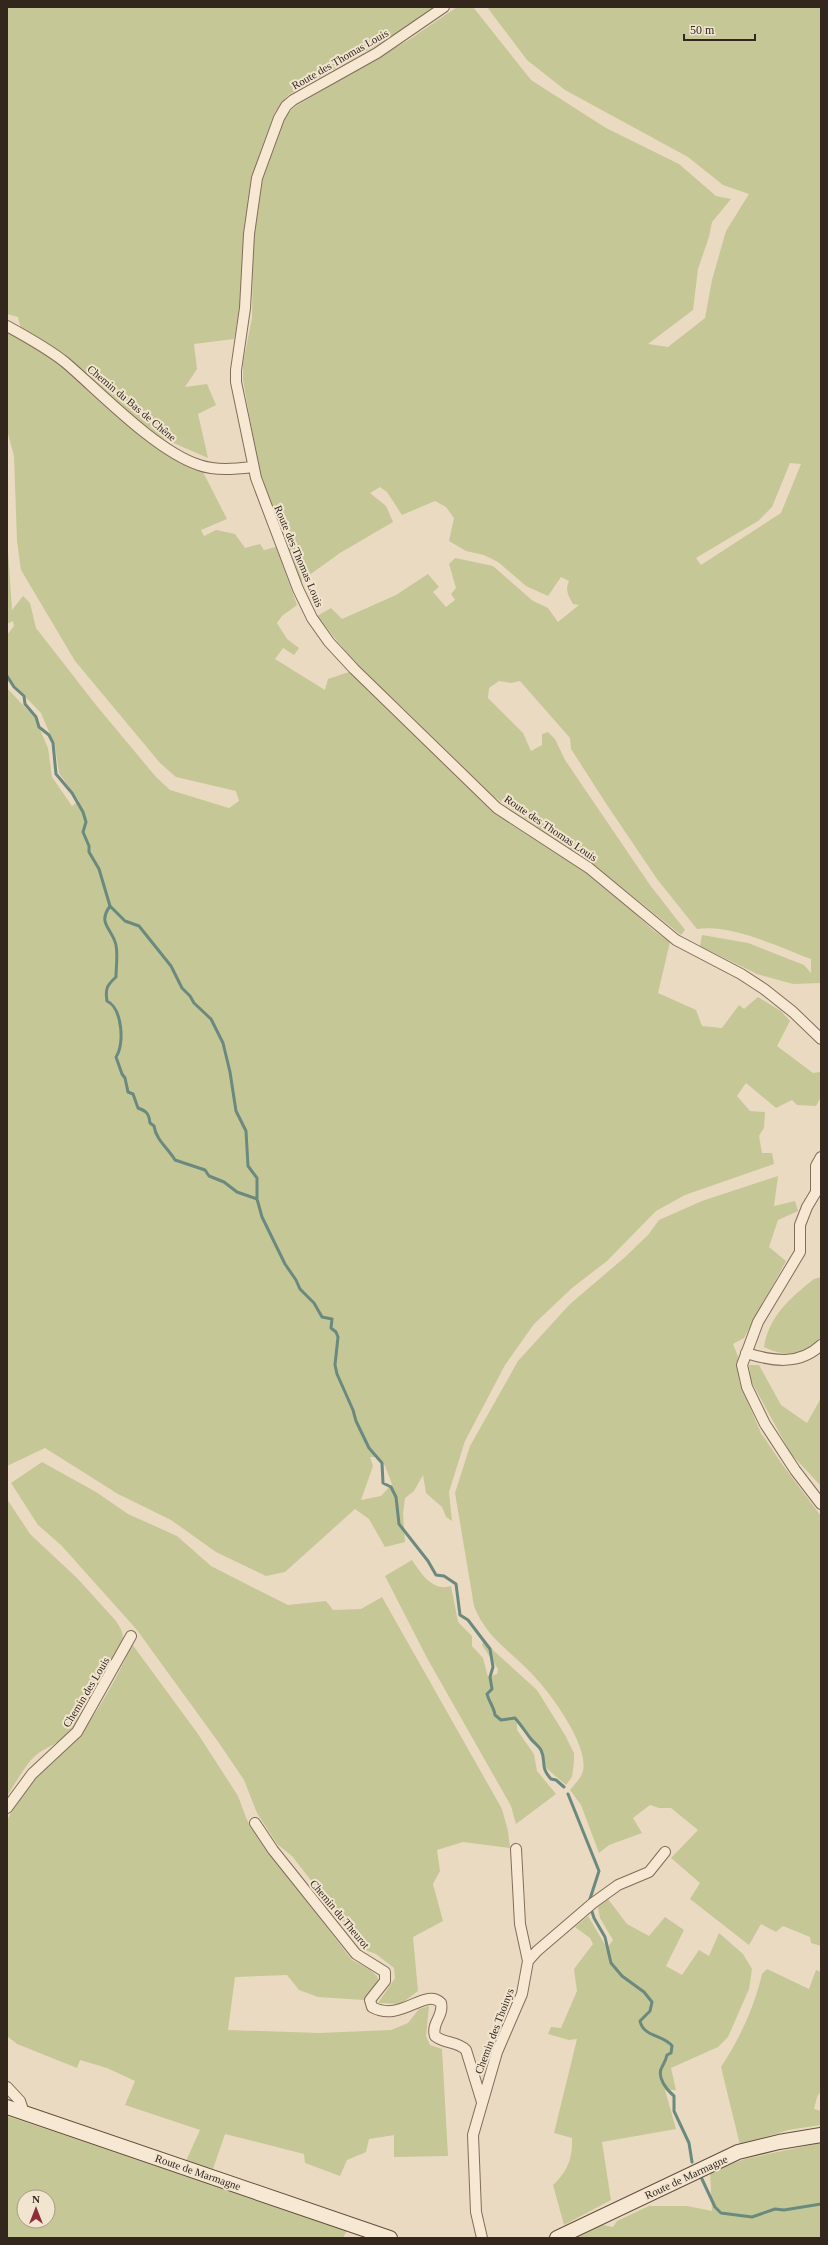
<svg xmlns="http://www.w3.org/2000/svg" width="828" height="2245" viewBox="0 0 828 2245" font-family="'Times New Roman',serif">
  <rect width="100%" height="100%" fill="#eadac1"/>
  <!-- green -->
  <path fill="#c6c796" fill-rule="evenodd" d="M7 7H436L388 39 288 95 275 112 260 152 250 193 244 229 240 306 234 339 194 344 197 369 185 387 207 384 216 405 198 414 208 458 160 437 21 329 18 317 7 314V320Z
    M457 7H473L531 80 606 128 679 164 716 196 731 199 712 222 709 237 698 269 693 310 648 344 668 347 705 318 712 280 726 231 749 194 723 185 688 157 565 90 527 60 487 7H821V983L793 984 757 974 700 946 702 935 748 943 804 965 811 973V959C778 947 733 924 697 929L657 879 607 805 571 749 570 738 520 681 511 683 499 681 489 688 488 698 523 733 531 751 542 745V734L548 732 555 739 565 760 650 885 685 930 681 935 600 870 493 796 403 708 359 668 317 616 331 608 342 619 396 595 428 574 439 587 433 592 446 607 455 600 451 594 456 588 449 564 455 558 493 566 533 601 548 608 558 622 579 605 573 604C568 595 565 590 569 581L561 577 548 596 526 586 498 562 484 555 466 551 449 541 454 518 446 507 435 501 402 515 387 492 380 487 370 493 386 506 393 522 340 553 301 581 282 527 268 500 259 470 243 380V363L252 318 253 250 255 212 261 179 285 116 296 106 410 39ZM790 463 801 464 781 513 701 565 696 558 758 521 772 507Z
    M7 331 62 363 159 450 203 472 227 519 201 530 204 536 216 530 235 534 245 548 260 544 264 550 276 547 297 605 282 616 277 623 287 639 299 648 294 655 283 648 275 659 325 690 328 679 352 671 360 681 393 710 446 766 487 804 600 881 653 930 670 942 658 993 696 1010 702 1026 722 1028 739 1005 744 1009 758 997 781 1011 790 1021 777 1046 813 1073 821 1072V1097L816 1106 797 1105 792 1100 776 1108 746 1083 737 1096 750 1111 765 1112 764 1128 759 1136 762 1153H772L774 1164 685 1195 656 1211 607 1261 572 1288 534 1324 505 1365 465 1441 449 1492 452 1521 446 1517 442 1507 426 1493 423 1475 414 1491 405 1498 403 1514 405 1542 385 1547 369 1519 355 1509 285 1572 266 1576 216 1552 171 1520 118 1494 45 1448 7 1466V688L35 718 48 748 52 777 72 806 79 801 59 773 55 746 41 713 7 678V635L14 626 13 621 7 624V536L12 610 23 596 30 603 36 628 96 705 156 777 170 790 229 808 239 801 236 791 176 777 160 763 75 661 21 570 17 541 14 456 7 430ZM370 1457H378L385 1466 392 1484 381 1496 361 1500 373 1466Z
    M778 1176 774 1206 795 1201 798 1211 778 1220 769 1247 786 1261 744 1338 733 1344 739 1359V1381L761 1433 782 1464 821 1516V1946L811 1943 810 1937 783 1926 776 1932 761 1924 749 1945 690 1899 700 1883 671 1858 698 1830 671 1808H659L650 1805 633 1818 642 1833 609 1845 599 1853 581 1805 570 1790C573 1786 578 1781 581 1776 595 1751 548 1690 531 1673 510 1651 485 1636 474 1606L455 1493 470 1446 518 1361 570 1304 624 1258 648 1235 659 1220 702 1201Z
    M821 1277V1339C801 1356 787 1358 764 1347 769 1316 790 1298 814 1279Z
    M749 1365H759L781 1405 807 1423 821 1398V1486L791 1454 751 1381Z
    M42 1462 96 1492 128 1514 177 1536 211 1566 252 1587 288 1605 326 1601 333 1610 361 1609 382 1597 502 1809 508 1831 510 1848 463 1842 437 1850 440 1871 433 1884 443 1921 413 1937 418 1991 401 2004 378 2003 395 1978 394 1968 376 1954 365 1950 292 1856 277 1844 257 1813 244 1780 219 1743 137 1630 61 1545 38 1525 11 1483Z
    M7 1499 30 1534 77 1578 116 1621C119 1626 123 1631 123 1638 124 1651 80 1725 68 1735 57 1745 41 1748 31 1760 22 1771 15 1784 7 1796Z
    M412 1560C421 1573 432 1592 451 1586L458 1622 472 1636V1646L483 1658 488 1677 497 1674 498 1669 482 1645 484 1639 494 1651 537 1690 565 1735 574 1753V1761L572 1777 566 1785 545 1767 542 1751 517 1719V1730L534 1754 537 1771 556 1794 516 1824 511 1806 427 1658 385 1576Z
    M132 1644 198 1734 238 1796 247 1820 262 1844 352 1960 369 1969 377 1976 379 1983 364 2000 318 1997 299 1990 287 1975 235 1977 228 2030 319 2033 391 2030 408 2023 419 2009 429 2006 426 2036 430 2045 442 2049 448 2156 394 2157V2135L369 2139 366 2152 347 2160 340 2176 305 2163 304 2154 225 2134 213 2169 186 2161 200 2130 125 2105 135 2081 107 2068 80 2060 77 2068 17 2044 7 2036V1821C26 1776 57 1763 85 1727 102 1705 121 1670 132 1644Z
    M608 1899 627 1924 649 1936 665 1917 684 1930 666 1966 682 1975 699 1950 709 1956 719 1933 743 1954 752 1969 749 1989 728 2037 718 2047 671 2068 676 2090H665L676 2129 602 2142 611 2200 564 2225 553 2185C567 2172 573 2158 572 2138L554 2133 577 2039 569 2040 548 2034 551 2027 561 2028 577 1991 574 1969 593 1944 590 1938 575 1927 588 1916 607 1948 613 1940 600 1918 598 1907Z
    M767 1969 809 1989 816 1970 821 1972V2091L817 2097 814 2109 821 2111V2125L788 2130 740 2145 721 2067C740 2038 754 2008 762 1974Z
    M7 2116 347 2230 343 2238H7ZM24 2197H48V2221H24Z
    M820 2143 821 2238H573L603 2225 613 2227 617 2221 649 2206H687L712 2211 710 2172 745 2159Z"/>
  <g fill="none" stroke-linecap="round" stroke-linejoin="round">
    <!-- stream -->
    <path stroke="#6b8a7f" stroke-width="3" d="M7 676 14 687 24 696 25 704 36 717 39 727 49 735 53 743 56 774 72 793 83 812 86 822 83 832 89 846V852L99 869 110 906 125 921 139 926 171 966 182 988 190 996 194 1003 211 1019 223 1043 230 1072 236 1111 246 1131 248 1166 257 1178V1199L262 1217 285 1264 296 1280 300 1289 314 1303 322 1317 332 1319 331 1328 336 1332 338 1337 335 1365 337 1374 353 1410 356 1421 369 1448 382 1463 383 1483 391 1487 396 1497 399 1524 428 1561 436 1575 444 1576 456 1584 460 1615 468 1620 490 1649 493 1667 490 1677 492 1689 487 1694C489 1702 494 1707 495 1715L501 1720 515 1718C521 1725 525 1731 531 1739 534 1743 538 1745 541 1750 547 1763 539 1765 551 1779L556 1780 564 1787
      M110 906C97 924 112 928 116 945 118 955 116 967 116 977 107 985 105 989 107 1001 122 1008 125 1044 116 1057L122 1074 125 1078 128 1092 133 1094 138 1108C146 1111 149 1113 150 1123L154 1126C156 1140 168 1148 175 1160L205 1170 209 1176 224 1182 237 1192 257 1199
      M568 1794 599 1871 589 1902 594 1918 605 1937 611 1963 622 1976 644 1992 652 2002 650 2011 640 2021C643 2037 664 2035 672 2046L671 2053 667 2055C666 2060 664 2063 662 2067 656 2077 667 2090 674 2096V2111L689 2143 692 2162
      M701 2177 715 2207 721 2213 752 2217 775 2209 784 2210 821 2204"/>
    <defs>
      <path id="minor" d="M444 7 377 53 293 100 286 106 279 118 257 178 249 234 245 308 236 370V382L256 478 298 589 312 618 329 642 354 669 497 808 589 868 676 940 741 974 764 989 793 1012 821 1039
        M7 326C27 337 49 349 66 363 101 393 156 451 199 465 216 471 235 469 253 467
        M821 1157 816 1166V1192L807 1207 800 1225V1252L758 1322 742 1365 747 1387 765 1424 795 1470 821 1504
        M746 1353C772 1361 799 1366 821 1345
        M7 1808 32 1774 77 1732 131 1636
        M255 1823 273 1850 356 1954 385 1972V1981L370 2000 372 2007C401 2023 425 1987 441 2003 444 2016 431 2023 435 2036 445 2044 457 2041 466 2050L482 2102
        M516 1849 520 1924 528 1961
        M7 2087 20 2101 24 2113
        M482 2238 476 2212 473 2135 497 2052 522 1994 528 1961 537 1951 593 1903 618 1885 649 1872 665 1852"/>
      <path id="secondary" d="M7 2107 390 2238
        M557 2238 738 2152 779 2142 821 2135"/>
    </defs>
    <!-- minor casing -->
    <use href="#minor" stroke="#826c5a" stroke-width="12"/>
    <!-- secondary casing -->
    <use href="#secondary" stroke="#644d3d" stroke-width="16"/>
    <!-- minor -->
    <use href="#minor" stroke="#f6e8d3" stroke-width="10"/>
    <!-- secondary -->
    <use href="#secondary" stroke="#f6e8d3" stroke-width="14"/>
  </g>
  <g text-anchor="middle" stroke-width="4" stroke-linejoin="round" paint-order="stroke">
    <!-- street labels -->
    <g font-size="11" fill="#33261d" stroke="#f2e5d0">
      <text transform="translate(340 59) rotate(-30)" y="4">Route des Thomas Louis</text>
      <text transform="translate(132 403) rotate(40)" y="4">Chemin du Bas de Chêne</text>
      <text transform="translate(299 556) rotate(67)" y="4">Route des Thomas Louis</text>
      <text transform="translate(551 828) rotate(34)" y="4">Route des Thomas Louis</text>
      <text transform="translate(86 1692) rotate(-59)" y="4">Chemin des Louis</text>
      <text transform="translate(340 1914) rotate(50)" y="4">Chemin du Theurot</text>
      <text transform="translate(494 2031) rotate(-69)" y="4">Chemin des Thoinys</text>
      <text transform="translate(198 2172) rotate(19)" y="4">Route de Marmagne</text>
      <text transform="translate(686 2177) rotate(-25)" y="4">Route de Marmagne</text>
    </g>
  </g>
  <!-- border -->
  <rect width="828" height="2245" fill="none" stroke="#33261d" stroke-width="16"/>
  <!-- north arrow -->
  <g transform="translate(36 2209)"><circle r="19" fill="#f2e5d0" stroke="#a69988"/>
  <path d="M0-3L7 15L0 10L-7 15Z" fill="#8d2e38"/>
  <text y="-6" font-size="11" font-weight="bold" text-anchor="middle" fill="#33261d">N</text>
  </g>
  <!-- scale -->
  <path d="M684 34v6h71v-6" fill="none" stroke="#33261d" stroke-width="2"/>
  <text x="690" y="34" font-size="12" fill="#33261d" stroke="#f2e5d0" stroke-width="3" paint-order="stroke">50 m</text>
</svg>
